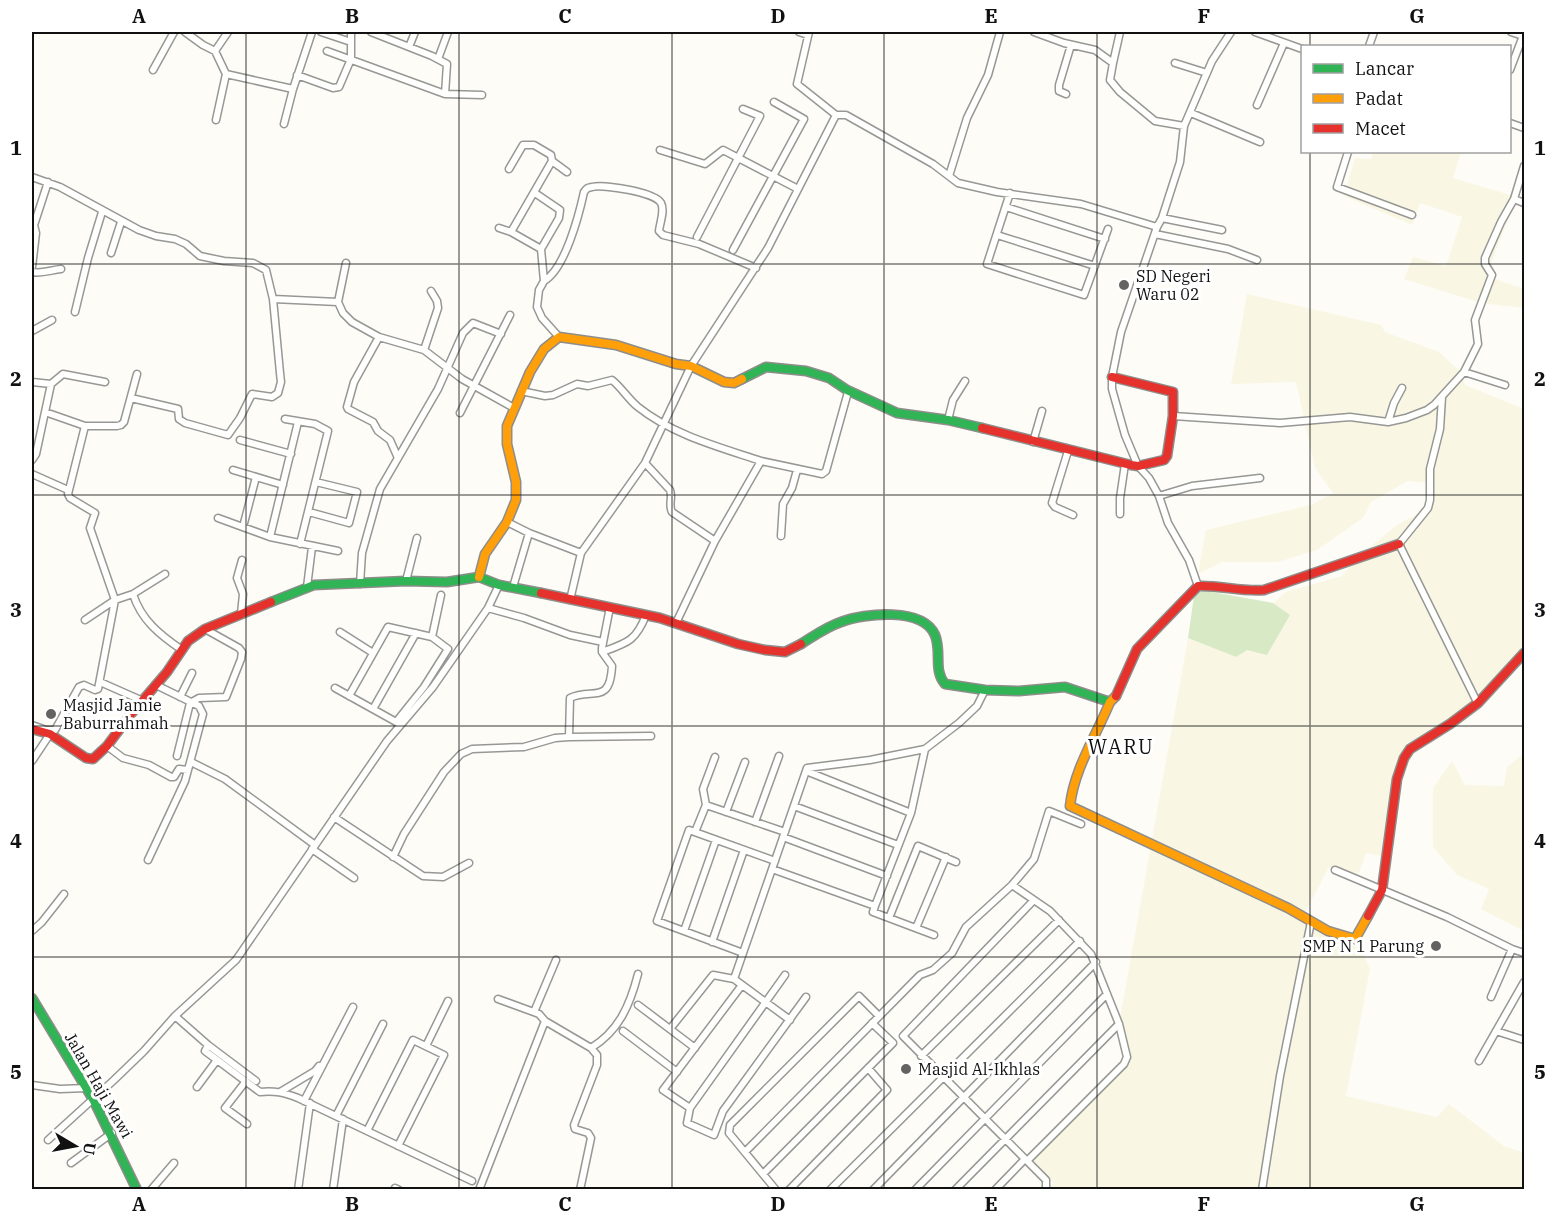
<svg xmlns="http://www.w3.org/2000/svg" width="1556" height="1221" viewBox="0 0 1556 1221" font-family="'IBM Plex Serif',serif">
  <rect width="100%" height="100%" fill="#fdfcf7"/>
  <!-- farmland -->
  <path fill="#f9f7e4" d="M1373 152H1461L1453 178 1517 197 1486 276 1524 289V308L1481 303 1404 279 1413 257 1446 266 1462 217 1420 203 1412 225 1344 196 1355 158 1371 159Z
    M1247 294 1381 325 1385 332 1439 352 1460 371 1465 385 1524 409V670L1519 660 1491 695 1415 751 1400 781 1386 857 1366 853 1357 878 1329 867 1301 921 1361 949 1370 969 1346 1096 1437 1117 1449 1104 1504 1146 1524 1153V1189H1048L1053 1183 1030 1159 1127 1066 1131 1052 1119 1024 1188 638 1236 657 1290 615 1273 603 1286 592 1342 576 1358 557 1397 525 1432 506 1435 484 1408 481 1371 502 1363 518 1317 550 1278 562H1222L1198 574 1206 530 1311 505 1333 493 1315 468 1296 382 1231 384Z
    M1524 753V931L1481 909 1489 889 1457 875 1433 847V788L1452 761 1465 785 1504 786 1507 767Z"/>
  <!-- forest -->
  <path fill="#d8eac5" d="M1195 589 1273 603 1290 615 1267 655 1247 650 1236 657 1188 638Z"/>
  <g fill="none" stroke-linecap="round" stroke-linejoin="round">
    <defs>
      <path id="street" d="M185 32 203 45 215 51 228 32
        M321 32 351 42
        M371 32 432 56 447 64 445 94
        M799 32 808 35
        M809 32 797 84 836 115H846L933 164 958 183 997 192 1081 204 1157 227
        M1034 32 1064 43 1095 50 1113 63 1110 80 1120 92 1155 121 1184 126
        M1255 32 1302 49
        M1511 32 1523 36
        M1369 46 1374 32
        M409 47 415 32
        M215 51 226 74 293 89
        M327 51 445 94 482 95
        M438 59 448 32
        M1113 63 1120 32
        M1175 63 1207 73
        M153 70 174 32
        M1510 70 1524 33
        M297 75 333 88 339 87 351 59V32
        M1066 94 1059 91V85L1071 45
        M1257 105 1284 43
        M1191 113 1260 142
        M216 120 226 74
        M1510 123 1524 128
        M284 124 293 89 312 32
        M660 150 705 164 723 150 798 189
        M1348 152 1337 187 1412 215
        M552 161 567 172
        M949 176 967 118 988 75 1000 32
        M32 177 60 187 139 230 156 236 175 239 186 244 200 256 224 261 253 263 266 270 273 299 280 373 281 382 278 393 272 397 252 394 240 418 228 435 185 423 179 419 178 409 131 398
        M1010 193 987 264 1084 295 1108 229
        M1514 199 1524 203
        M1006 207 1105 239
        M1162 218 1222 230
        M499 228 511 232 552 161 551 155 534 145H523L509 169
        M511 232 541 249 559 218 560 210 535 193
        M1155 234 1228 249 1257 260
        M997 235 1095 266
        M697 237 760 116 743 109
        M541 249 544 281 539 290 537 307 542 318 559 337
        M733 250 804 119 774 102
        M111 253 121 222
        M346 263 338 302 343 313 352 322 379 337 424 350 462 379 514 408
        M32 267 36 233 34 225 48 182
        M32 272C42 274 51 270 61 269
        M544 281C565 269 579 215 584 192 587 188 587 188 592 187 603 184 655 192 661 203 665 211 660 222 659 231L663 235 699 244 756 268
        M273 299 338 302
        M75 312 88 258 102 212
        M32 331 52 320
        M379 337 354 382 347 407 348 409 373 422 378 431 390 440 398 458
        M424 350 438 308 437 301 431 291
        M1464 372 1505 385
        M32 382 51 384 45 412 85 426H117L121 425 124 422 137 374
        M51 384 63 374 105 382
        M521 391 545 396 553 395 577 384 588 386 612 380C622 388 628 399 638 407 673 435 719 447 761 461
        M1442 397 1440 429 1430 469V500L1428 508 1399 544 1478 704
        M460 413 510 315
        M1173 416 1280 423 1350 417 1388 422 1406 418 1427 410 1434 405 1464 372 1478 344 1475 320 1492 275 1485 264V258L1501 222 1514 199 1524 166
        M285 419 315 424 328 431 300 544
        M948 420 953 400 965 381
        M1388 422 1394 403 1402 388
        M240 440 291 454
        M1033 442 1042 411
        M1068 451 1052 503 1055 507 1073 515
        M32 460 36 454 45 412
        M645 463 670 490C673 498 668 505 672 512L715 541
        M233 470 283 485
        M32 474 68 490
        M1159 496 1192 486 1260 478
        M309 512 349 523 357 492 316 482
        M1120 514V498L1125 464
        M218 518 270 537 338 551
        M507 522 529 533 581 553
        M243 527 256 477
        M781 536 783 504 792 488 797 470
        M270 537 298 422
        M406 581 417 538
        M360 584 362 553 380 489 438 389 463 333 473 323 501 334
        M1198 586 1189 560 1168 523 1159 496 1149 478 1138 466 1125 435 1112 389V377L1121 332 1157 227 1162 218 1180 162 1184 126 1212 61 1231 32
        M307 587 312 547
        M513 587 529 533
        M133 594 165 574
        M570 600 581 553 645 463 691 366 768 248 836 115
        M610 607 602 648V652L612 666C610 706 592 687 570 698L569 737 651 736
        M488 608 524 618 570 635 603 642
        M241 614 243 594 237 578 242 560
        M85 620 115 600 133 594C141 620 160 635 182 650
        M676 623 715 541 761 461 822 474 826 471 848 392
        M340 632 373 653
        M432 637 441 595
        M602 652C627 643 636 641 646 615
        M100 682 143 701
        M335 688 398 723
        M349 696 388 627 432 637 448 649 424 687 396 722
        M180 697 192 673
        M373 709 416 633
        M32 725 46 730H55L79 687 84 685 95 690 98 689 115 600 90 528 95 513 70 498 68 494 85 426
        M107 746 123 758 149 765 171 777H174L179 769 188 770
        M177 756 190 703 199 698 226 697 241 659 242 652 239 648 205 629
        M32 761 50 734
        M191 762 225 779 315 845
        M806 771 911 813
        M706 805 785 832
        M794 806 898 845
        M726 812 745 762
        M334 817 423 876 443 877 469 863
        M755 822 779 756
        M695 832 706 805 703 789 715 757
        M783 837 887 876
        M312 849 354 878
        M393 857 404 834 444 772 461 754 472 749 524 747 555 738 569 737
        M148 860 185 781 203 714 199 706 156 685
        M772 869 875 906 911 813 925 749
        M1335 870 1447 917 1512 949 1524 953
        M1012 885 1050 911 1091 954 1119 1024 1127 1057 1124 1064 1027 1161
        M1034 900 903 1036 1046 1180V1190
        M875 906 873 912 934 935
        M889 918 918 846 956 862
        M916 928 946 857
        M32 931 42 922 64 894
        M684 931 716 840
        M712 942 744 850
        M743 953 657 921 689 830 775 861
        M785 975 690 1108 687 1123 714 1135 723 1111 806 997
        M1491 997 1512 949
        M498 999 539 1014 545 1021 591 1048 597 1055V1065L574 1125 575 1129 588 1133 591 1138 580 1190
        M638 1005 695 1048
        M534 1012 556 960
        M175 1016 208 1045 205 1051 260 1092C274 1090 285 1093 298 1098L472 1181
        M790 1020 734 979 807 768 870 760 925 749 959 723 977 706 985 690
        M670 1029 713 975 734 979
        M623 1031 677 1072
        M1496 1031 1524 1040
        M208 1045 256 1081
        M426 1046 448 1001
        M591 1048C619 1031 630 1005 638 974
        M921 1056 1059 920
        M1479 1061 1524 982
        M246 1081 225 1108 247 1124
        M32 1085 60 1089 87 1088
        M197 1087 217 1060
        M280 1092 315 1071 319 1066
        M304 1101 353 1007
        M690 1108 663 1090 742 985
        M336 1116 383 1024
        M367 1131 413 1040 444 1055 398 1146
        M48 1140 114 1080 144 1051 175 1016 236 960 387 741 433 687 488 608 499 585
        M745 1152 920 975 933 970 952 953 966 927 1012 885 1034 859 1049 811 1081 824
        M71 1163 112 1133
        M763 1174 893 1043 872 1023
        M395 1188 399 1190
        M151 1190 174 1163
        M298 1190 310 1103
        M333 1190 343 1119
        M479 1190 545 1021
        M776 1190 729 1133 730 1125 859 996 879 1016
        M789 1190 887 1090 868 1068
        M830 1190 1080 941
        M873 1190 1096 962
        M915 1190 1107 994
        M955 1190 1119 1024
        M995 1190 1025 1159
        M1262 1190 1280 1076 1311 922"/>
      <path id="fast" d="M742 379 766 367 806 371 829 378 847 390 897 413 948 420 982 428
        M271 602 314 585 406 581 447 582 479 577 499 585 541 593
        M801 644C814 636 826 627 841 622 865 613 923 607 935 635 942 652 933 670 945 684L985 690 1019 691 1065 687 1110 702
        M32 998 94 1101 137 1190"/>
      <path id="slow" d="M479 577 485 554 507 522 516 500V482L507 444V426L530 372 544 349 559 337 616 345 676 364 691 366 724 382 734 383 742 379
        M1116 696 1110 702C1096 736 1074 769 1070 806L1288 908 1328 931 1355 939 1368 916"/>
      <path id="jam" d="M982 428 1131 465 1138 466 1164 460 1167 456 1173 416V392L1112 377
        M541 593 660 618 738 644 765 650 785 652 801 644
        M1116 696 1137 649 1198 586C1220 585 1242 592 1264 590L1399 544
        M32 729 50 734 86 758 93 759 107 746 131 714 167 672 188 641 205 629 271 602
        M1368 916 1382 890 1397 779 1404 758 1410 749 1450 724 1478 703 1524 653"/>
    </defs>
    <!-- street casing -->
    <use href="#street" stroke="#979795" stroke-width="9"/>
    <!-- fast casing -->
    <use href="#fast" stroke="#8e8d8b" stroke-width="11"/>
    <!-- slow casing -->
    <use href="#slow" stroke="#8e8d8b" stroke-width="11"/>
    <!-- jam casing -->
    <use href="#jam" stroke="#8e8d8b" stroke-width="11"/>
    <!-- street -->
    <use href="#street" stroke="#fffffe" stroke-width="6"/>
    <!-- fast -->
    <use href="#fast" stroke="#30b455" stroke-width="8"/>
    <!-- slow -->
    <use href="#slow" stroke="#ff9f0a" stroke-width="8"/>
    <!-- jam -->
    <use href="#jam" stroke="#e5322d" stroke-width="8"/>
  </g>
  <!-- grid -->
  <path fill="none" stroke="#111" stroke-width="1.5" stroke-opacity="0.55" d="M246 32V1190M459 32V1190M672 32V1190M884 32V1190M1097 32V1190M1310 32V46M1310 152V1190M32 264H1524M32 495H1524M32 726H1524M32 957H1524"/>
  <!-- markers -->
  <g fill="#646362" stroke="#fff" stroke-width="2">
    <circle cx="1124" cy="285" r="6"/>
    <circle cx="51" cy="714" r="6"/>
    <circle cx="1436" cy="946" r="6"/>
    <circle cx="906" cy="1069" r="6"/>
  </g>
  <g text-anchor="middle" stroke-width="6" stroke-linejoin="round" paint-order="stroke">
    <!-- poi labels -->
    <g font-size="16" fill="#111" stroke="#fff" text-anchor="start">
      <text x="1136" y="282">SD Negeri<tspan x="1136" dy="18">Waru 02</tspan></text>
      <text x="63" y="711">Masjid Jamie<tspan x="63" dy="18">Baburrahmah</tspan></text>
      <text x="1424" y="952" text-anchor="end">SMP N 1 Parung</text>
      <text x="918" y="1075">Masjid Al-Ikhlas</text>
    </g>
    <!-- street labels -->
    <g font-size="16" fill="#111" stroke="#fff">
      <text transform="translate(99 1085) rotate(60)" y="6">Jalan Haji Mawi</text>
    </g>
    <!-- quarter labels -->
    <g font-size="20" letter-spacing="1.5" fill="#111" stroke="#fff">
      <text x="1121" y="754">WARU</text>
    </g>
  </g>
  <!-- border -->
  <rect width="1556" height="1221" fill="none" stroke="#ffffff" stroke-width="66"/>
  <!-- legend -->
  <rect x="1301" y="45" width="210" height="108" fill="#ffffff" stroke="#a0a0a0" stroke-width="1.5"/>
  <rect x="1313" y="64" width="30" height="9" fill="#30b455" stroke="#a0a0a0" stroke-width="1.5"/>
  <text x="1355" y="75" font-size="18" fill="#111111">Lancar</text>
  <rect x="1313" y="94" width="30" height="9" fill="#ff9f0a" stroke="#a0a0a0" stroke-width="1.5"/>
  <text x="1355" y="105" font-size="18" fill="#111111">Padat</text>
  <rect x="1313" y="124" width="30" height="9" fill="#e5322d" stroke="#a0a0a0" stroke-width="1.5"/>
  <text x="1355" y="135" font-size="18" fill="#111111">Macet</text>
  <!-- north arrow -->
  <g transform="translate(75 1146) rotate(100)" stroke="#ffffff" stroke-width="4.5" paint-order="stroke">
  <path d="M0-4.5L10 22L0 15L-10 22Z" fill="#111111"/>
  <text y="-9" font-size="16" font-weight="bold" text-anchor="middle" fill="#111111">U</text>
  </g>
  <rect x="33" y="33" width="1490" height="1155" fill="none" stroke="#111" stroke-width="2"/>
  <g font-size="20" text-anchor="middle" font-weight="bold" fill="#111">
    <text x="139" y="23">A</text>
    <text x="352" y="23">B</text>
    <text x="565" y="23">C</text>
    <text x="778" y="23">D</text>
    <text x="991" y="23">E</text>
    <text x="1204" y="23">F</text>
    <text x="1417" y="23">G</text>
    <text x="16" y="155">1</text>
    <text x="1540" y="155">1</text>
    <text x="16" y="386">2</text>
    <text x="1540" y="386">2</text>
    <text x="16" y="617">3</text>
    <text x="1540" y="617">3</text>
    <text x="16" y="848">4</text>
    <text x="1540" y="848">4</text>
    <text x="16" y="1079">5</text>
    <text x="1540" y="1079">5</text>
    <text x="139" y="1211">A</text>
    <text x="352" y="1211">B</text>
    <text x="565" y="1211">C</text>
    <text x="778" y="1211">D</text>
    <text x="991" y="1211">E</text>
    <text x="1204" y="1211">F</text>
    <text x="1417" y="1211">G</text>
  </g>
</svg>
